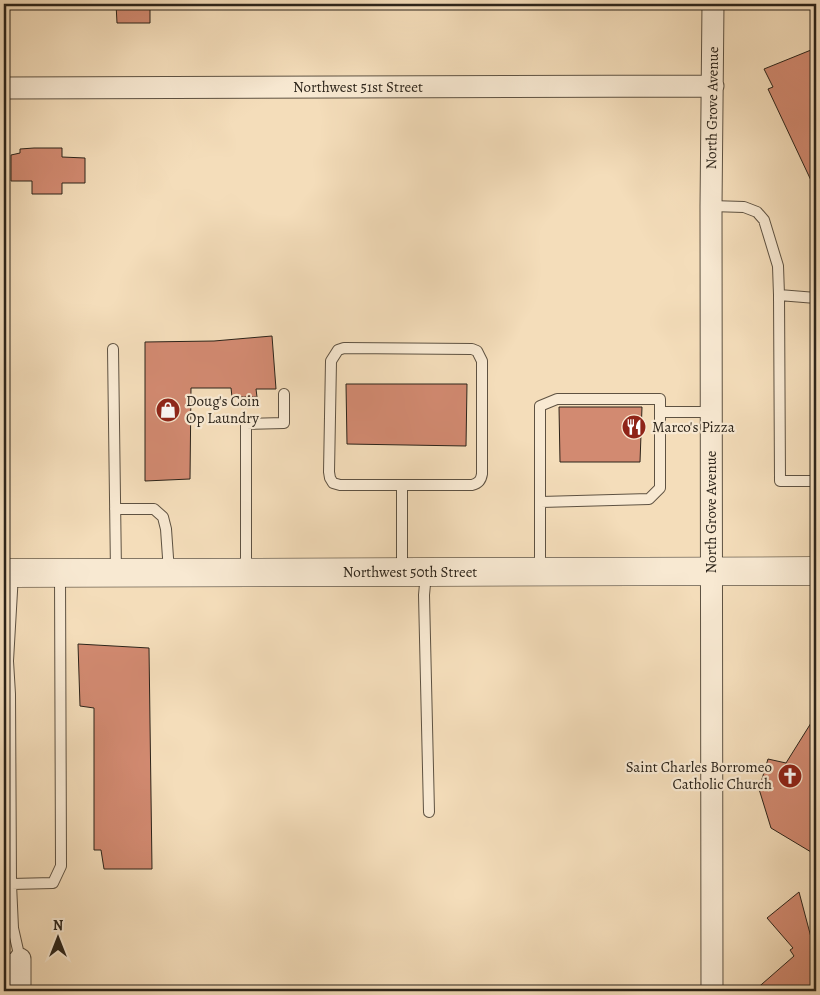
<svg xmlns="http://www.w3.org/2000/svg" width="820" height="995" viewBox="0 0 820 995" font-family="Alegreya,serif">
  <rect width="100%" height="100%" fill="#f4ddba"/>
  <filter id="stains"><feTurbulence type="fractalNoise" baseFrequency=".004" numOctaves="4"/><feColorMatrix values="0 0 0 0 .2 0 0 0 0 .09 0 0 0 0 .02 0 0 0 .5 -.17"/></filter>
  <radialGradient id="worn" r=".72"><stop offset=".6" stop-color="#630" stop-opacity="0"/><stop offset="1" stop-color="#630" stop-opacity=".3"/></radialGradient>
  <!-- building -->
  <path fill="#d28a71" stroke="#2c241a" d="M116 4H150V23H117Z
    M811 50 816 61V191L768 89 773 87 764 69Z
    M34 148H62V157L85 158V183H62V194H32V181H11V155L20 153V149Z
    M272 336 276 389H256L257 397H232L231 388H191L190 479 145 481V342L214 341Z
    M346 384H467L466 446 347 444Z
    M559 407H642L640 462H560Z
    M78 644 149 648 152 869H104L101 850H94V708L80 706Z
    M816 715V855L771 828 759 789 768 759 786 763Z
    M799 892 812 941 816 937V991H754L794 956 790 950 793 948 767 918Z"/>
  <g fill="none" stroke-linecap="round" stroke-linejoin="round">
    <defs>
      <path id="lane" d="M711 206 744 207 757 212 764 220 778 266 779 295 816 298
        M779 295 780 481H816
        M344 348 472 349 477 351 482 361V474C481 480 479 483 472 485H340L333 483 330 478 329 472 331 361 338 350Z
        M113 349 116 572
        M402 485V571
        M541 502 649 499 660 488V412
        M115 509H154L163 517 166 529 169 572
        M246 571V424L284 423V394
        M540 571V406L557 399H660V412H711
        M426 573 424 595 429 812
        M11 884 53 883 61 866 60 574
        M4 959H20L13 928 11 884 10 694 8 661 13 574"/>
      <path id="street" d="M4 88 713 86
        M20 959V991
        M712 991 711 206 713 4"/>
      <path id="secondary" d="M4 573 816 571"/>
    </defs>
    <!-- lane casing -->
    <use href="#lane" stroke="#5e5242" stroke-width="12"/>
    <!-- street casing -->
    <use href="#street" stroke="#5e5242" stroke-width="23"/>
    <!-- secondary casing -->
    <use href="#secondary" stroke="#2c241a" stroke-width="29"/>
    <!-- lane -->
    <use href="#lane" stroke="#f8e9d2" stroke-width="10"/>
    <!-- street -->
    <use href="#street" stroke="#f8e9d2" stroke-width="21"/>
    <!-- secondary -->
    <use href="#secondary" stroke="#f8e9d2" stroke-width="28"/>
  </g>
  <!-- icons -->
  <defs>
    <symbol id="shop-disc" viewBox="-11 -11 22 22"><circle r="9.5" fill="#8f2418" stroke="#f8e9d2"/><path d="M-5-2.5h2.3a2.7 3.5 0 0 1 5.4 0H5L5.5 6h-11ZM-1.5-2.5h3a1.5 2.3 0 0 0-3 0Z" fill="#fff"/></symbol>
    <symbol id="restaurant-disc" viewBox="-11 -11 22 22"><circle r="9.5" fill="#8f2418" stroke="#f8e9d2"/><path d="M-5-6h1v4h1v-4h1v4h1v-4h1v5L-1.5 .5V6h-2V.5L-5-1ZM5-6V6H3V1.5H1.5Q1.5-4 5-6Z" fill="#fff"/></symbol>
    <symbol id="church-disc" viewBox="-11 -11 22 22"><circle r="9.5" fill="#8f2418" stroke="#f8e9d2"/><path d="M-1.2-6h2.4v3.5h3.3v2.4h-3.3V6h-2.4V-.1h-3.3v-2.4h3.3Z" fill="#fff"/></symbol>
  </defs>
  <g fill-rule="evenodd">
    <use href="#shop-disc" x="154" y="396" width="28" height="28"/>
    <use href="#restaurant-disc" x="620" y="413" width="28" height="28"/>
    <use href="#church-disc" x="776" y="762" width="28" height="28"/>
  </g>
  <g text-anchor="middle" stroke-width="4.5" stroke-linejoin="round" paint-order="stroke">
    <!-- street labels -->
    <g font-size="15" fill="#2c241a" stroke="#f8e9d2">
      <text x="358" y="92">Northwest 51st Street</text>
      <text transform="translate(712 108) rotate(-89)" y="5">North Grove Avenue</text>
      <text transform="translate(711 512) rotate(-90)" y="5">North Grove Avenue</text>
      <text x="410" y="577">Northwest 50th Street</text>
    </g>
    <!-- poi labels -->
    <g font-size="15" fill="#2c241a" stroke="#f8e9d2" text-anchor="start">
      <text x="186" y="406">Doug's Coin<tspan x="186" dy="17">Op Laundry</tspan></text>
      <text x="652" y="432">Marco's Pizza</text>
      <text x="772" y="772" text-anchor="end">Saint Charles Borromeo<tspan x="772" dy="17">Catholic Church</tspan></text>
    </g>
  </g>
  <!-- margin -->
  <rect width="820" height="995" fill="none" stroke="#f4ddba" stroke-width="20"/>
  <rect x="5" y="5" width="810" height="985" fill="none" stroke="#2c241a" stroke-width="2.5"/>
  <rect x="10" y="10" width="800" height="975" fill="none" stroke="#2c241a"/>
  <!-- north arrow -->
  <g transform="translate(58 938)" stroke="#f8e9d2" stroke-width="4" paint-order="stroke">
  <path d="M0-4L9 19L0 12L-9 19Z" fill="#2c241a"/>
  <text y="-8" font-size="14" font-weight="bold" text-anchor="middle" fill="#2c241a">N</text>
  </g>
  <rect width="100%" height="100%" filter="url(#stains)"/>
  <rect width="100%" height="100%" fill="url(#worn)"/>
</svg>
